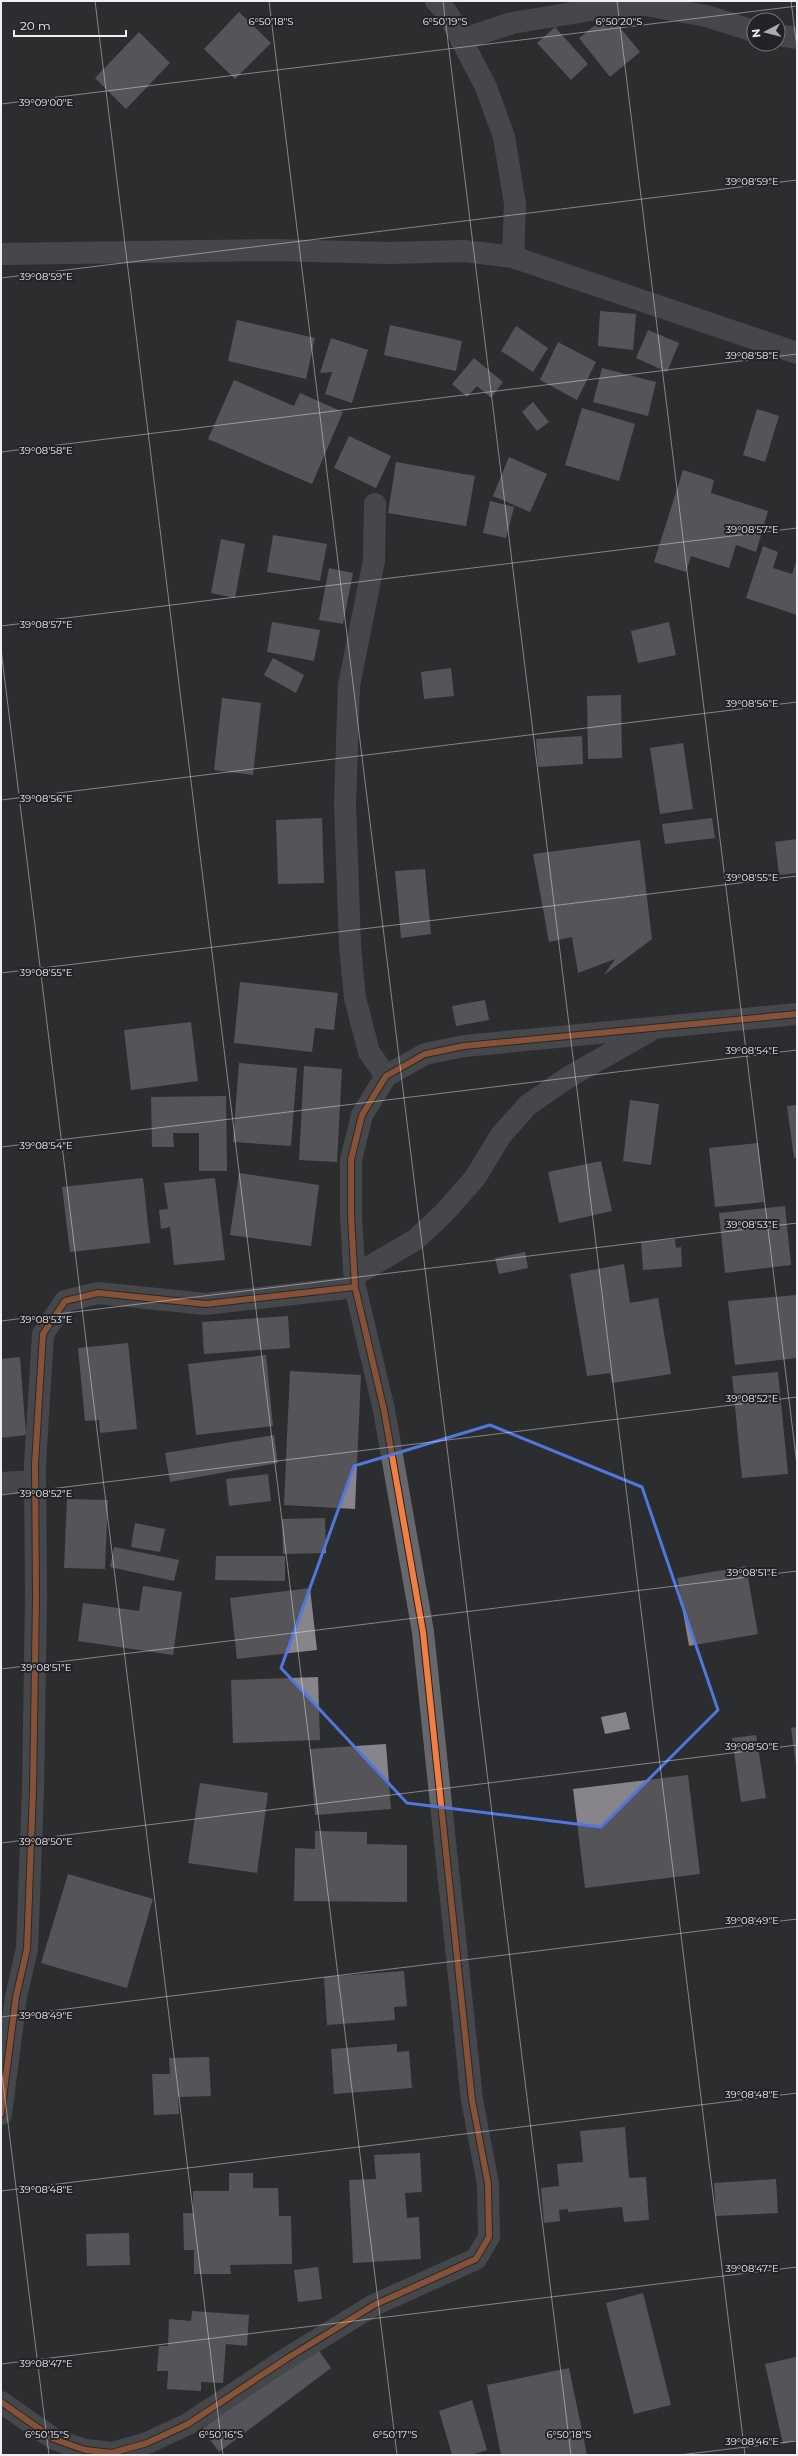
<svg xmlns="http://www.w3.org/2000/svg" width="798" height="2456" viewBox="0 0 798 2456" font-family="Montserrat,sans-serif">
  <rect width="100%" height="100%" fill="#2c2d30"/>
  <!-- building -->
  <path fill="#87848c" d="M239 12 271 43 235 79 204 49Z
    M609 14 640 52 610 77 579 38Z
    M555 27 588 64 571 80 537 43Z
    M139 32 170 63 126 109 95 78Z
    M600 311 636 314 633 350 598 346Z
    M237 320 315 338 306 379 228 361Z
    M390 325 462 341 456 371 384 355Z
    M516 326 548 348 533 372 501 351Z
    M648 330 679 343 667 372 636 358Z
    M331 338 368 350 352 403 325 394 332 372 320 373Z
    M558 342 596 362 577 400 540 380Z
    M474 358 503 382 491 398 477 386 467 397 452 384Z
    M602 368 656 382 648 416 593 402Z
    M234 380 294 406 300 393 343 412 312 484 208 439Z
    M533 402 549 422 537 431 522 412Z
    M582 408 635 424 619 481 565 465Z
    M757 409 779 416 765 462 743 455Z
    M349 436 391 456 376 488 334 468Z
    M509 457 547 474 530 512 493 496Z
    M396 462 475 476 466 526 388 513Z
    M683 470 714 480 711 493 768 511 756 552 736 545 729 568 691 556 686 572 654 562Z
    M490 501 514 507 506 538 483 533Z
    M273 535 327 544 320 581 267 572Z
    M221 539 245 544 235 598 211 593Z
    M763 546 778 552 773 568 792 574 797 560V615L746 598Z
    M329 568 353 573 343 624 319 620Z
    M272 622 320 630 314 661 267 652Z
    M669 622 676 655 638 663 631 631Z
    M273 658 304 675 296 693 264 675Z
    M451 668 454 696 424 699 421 672Z
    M621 695 622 758 588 759 587 696Z
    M222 698 261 703 253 775 214 770Z
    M582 736 583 764 538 767 536 739Z
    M683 743 693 809 660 814 650 748Z
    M322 818 324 883 278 884 276 820Z
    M712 818 715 838 665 844 662 824Z
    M797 839V873L779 875 775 842Z
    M640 840 652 939 604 975 615 959 578 973 572 937 549 942 533 854Z
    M425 869 431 934 401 938 395 871Z
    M240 982 338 993 334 1030 315 1028 312 1052 234 1043Z
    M485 1000 489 1020 456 1026 452 1006Z
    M191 1022 198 1081 131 1090 124 1030Z
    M239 1063 297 1068 291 1146 233 1142Z
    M304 1066 342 1069 337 1162 299 1160Z
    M226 1096 227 1171H199V1133H173L174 1147H152L151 1097Z
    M630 1100 659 1104 651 1165 623 1161Z
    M797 1105V1157L794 1158 787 1106Z
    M758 1143 764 1202 715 1207 709 1148Z
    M601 1161 612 1211 559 1223 548 1172Z
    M239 1173 319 1185 311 1246 230 1235Z
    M143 1178 150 1243 70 1252 62 1187Z
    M215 1178 225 1260 174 1265 170 1227 161 1229 159 1210 168 1209 164 1183Z
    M785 1206 791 1265 725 1273 719 1213Z
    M675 1239 676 1248 681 1247 682 1267 643 1270 641 1242Z
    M525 1252 528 1268 499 1274 495 1258Z
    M624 1264 630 1303 658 1298 671 1374 612 1383 610 1373 587 1376 570 1274Z
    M796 1295 797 1358 735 1365 728 1301Z
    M288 1316 290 1348 204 1354 202 1322Z
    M128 1343 137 1429 100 1433 99 1420 85 1421 78 1348Z
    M266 1355 273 1426 196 1435 188 1364Z
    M20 1357 26 1435 1 1438V1359Z
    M290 1371 361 1375 355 1509 284 1505Z
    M778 1372 788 1474 742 1478 732 1376Z
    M274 1435 278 1463 170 1482 165 1453Z
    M268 1474 271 1501 229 1506 226 1479Z
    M67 1499 108 1500 105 1569 64 1568Z
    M325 1518 326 1553 283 1554 282 1519Z
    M135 1523 165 1529 160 1552 131 1547Z
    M114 1547 179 1560 174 1581 110 1567Z
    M216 1556H285V1581L215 1580Z
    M746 1566 758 1634 689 1646 677 1578Z
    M143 1586 182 1592 173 1655 78 1641 83 1603 139 1611Z
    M310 1588 317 1650 237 1659 230 1598Z
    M318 1677 320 1740 233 1743 231 1680Z
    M626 1712 630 1729 605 1734 601 1717Z
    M797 1727V1764L796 1765 791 1728Z
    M756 1735 766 1798 741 1802 732 1738Z
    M386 1744 391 1809 315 1815 310 1749Z
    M688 1775 700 1874 585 1888 573 1789Z
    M200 1783 268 1793 257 1873 188 1863Z
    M315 1831 367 1832V1844L407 1845V1902L294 1901 295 1848 315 1849Z
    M68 1874 153 1899 127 1988 41 1963Z
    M404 1971 407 2006 394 2007 395 2020 327 2025 324 1977Z
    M397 2044V2052L409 2051 412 2088 334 2094 331 2049Z
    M209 2057 211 2096 178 2097 179 2114 154 2115 152 2074H170L169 2058Z
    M625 2127 629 2178 646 2177 649 2220 624 2222 622 2207 568 2212V2209L559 2210 560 2221 544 2223 541 2188 559 2186 557 2164 583 2162 580 2131Z
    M420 2153 422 2192 405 2193 407 2218 419 2217 421 2259 353 2263 349 2180 376 2179 374 2155Z
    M229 2173H253V2188H278L279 2216H291L292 2264 230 2265 231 2274H194V2250H184L183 2213H193V2191H229Z
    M776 2179 778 2213 716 2216 714 2183Z
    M129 2233 130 2265 87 2266 86 2234Z
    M318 2267 322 2299 298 2302 294 2270Z
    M643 2293 671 2405 634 2414 606 2303Z
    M192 2311 249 2315 247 2346 226 2344 223 2383 201 2382V2391L167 2389 168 2371H157L159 2346H168L169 2319 191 2321Z
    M315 2345 331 2368 219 2452 202 2429Z
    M796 2357 797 2440 783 2444 765 2364Z
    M569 2368 587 2455H501L487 2385Z
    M472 2400 487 2450 471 2455H452L439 2411Z"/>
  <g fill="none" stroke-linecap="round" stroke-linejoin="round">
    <!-- minor -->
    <path stroke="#65676b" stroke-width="22" d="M436 1 448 14 486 87 504 137 515 204 513 257
      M778 35 797 38
      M461 40 512 23 591 10 646 5 706 16 754 31
      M1 254 272 250 389 253 464 251 513 257 797 353
      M375 504 374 560 349 685 345 804 350 946 355 998 369 1052 386 1076
      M355 1275 415 1240 443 1214 475 1178 501 1135 528 1105 567 1078 648 1032
      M1 1483 35 1481
      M1 2114 16 1997 27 1949 33 1791 36 1598 35 1464 43 1334 65 1301 98 1293 206 1304 355 1287
      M1 2402 54 2439 85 2450 112 2453 147 2443 188 2424 286 2359 374 2305 476 2259 489 2237 488 2184 472 2100 423 1632 384 1410 355 1287 351 1215V1160L362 1115 386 1076 425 1054 464 1046 797 1014"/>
    <defs>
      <path id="cycleway" d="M1 2114 16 1997 27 1949 33 1791 36 1598 35 1464 43 1334 65 1301 98 1293 206 1304 355 1287
        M1 2402 54 2439 85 2450 112 2453 147 2443 188 2424 286 2359 374 2305 476 2259 489 2237 488 2184 472 2100 423 1632 384 1410 355 1287 351 1215V1160L362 1115 386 1076 425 1054 464 1046 797 1014"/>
    </defs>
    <!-- cycleway casing -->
    <use href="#cycleway" stroke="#222227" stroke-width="8"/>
    <!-- cycleway -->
    <use href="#cycleway" stroke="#f27e40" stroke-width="6"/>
  </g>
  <!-- marked area -->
  <path d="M0 0H798V2456H0ZM490 1425 642 1487 718 1710 601 1827 407 1803 281 1668 354 1466Z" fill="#2c2d30" fill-opacity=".55" fill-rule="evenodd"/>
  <path fill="none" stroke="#5276df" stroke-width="3" stroke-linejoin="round" d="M490 1425 642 1487 718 1710 601 1827 407 1803 281 1668 354 1466Z"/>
  <!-- ticks -->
  <path fill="none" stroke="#f0f0f4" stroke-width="1" stroke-opacity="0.45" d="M95 1 397 2455M269 1 571 2455M443 1 745 2455M617 1 797 1465M791 1 797 48M1 104 797 6M1 278 797 180M1 452 797 354M1 626 797 528M1 649 223 2455M1 800 797 702M1 973 797 876M1 1147 797 1050M1 1321 797 1223M1 1495 797 1397M1 1669 797 1571M1 1843 797 1745M1 2017 797 1919M1 2066 49 2455M1 2191 797 2093M1 2364 797 2267M679 2455 797 2441"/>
  <g font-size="10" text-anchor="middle" fill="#f0f0f4" stroke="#222227" stroke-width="4" stroke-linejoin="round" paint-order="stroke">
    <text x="271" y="25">6°50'18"S</text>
    <text x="445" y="25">6°50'19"S</text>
    <text x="619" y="25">6°50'20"S</text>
    <text x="46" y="106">39°09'00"E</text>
    <text x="752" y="185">39°08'59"E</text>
    <text x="46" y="280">39°08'59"E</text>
    <text x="752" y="359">39°08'58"E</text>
    <text x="46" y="454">39°08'58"E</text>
    <text x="752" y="533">39°08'57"E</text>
    <text x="46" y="628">39°08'57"E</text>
    <text x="752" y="707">39°08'56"E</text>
    <text x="46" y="802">39°08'56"E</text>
    <text x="752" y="881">39°08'55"E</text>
    <text x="46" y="976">39°08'55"E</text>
    <text x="752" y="1054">39°08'54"E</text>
    <text x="46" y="1149">39°08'54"E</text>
    <text x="752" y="1228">39°08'53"E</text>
    <text x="46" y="1323">39°08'53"E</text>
    <text x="752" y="1402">39°08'52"E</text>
    <text x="46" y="1497">39°08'52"E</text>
    <text x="752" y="1576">39°08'51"E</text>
    <text x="46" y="1671">39°08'51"E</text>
    <text x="752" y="1750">39°08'50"E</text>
    <text x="46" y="1845">39°08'50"E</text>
    <text x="752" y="1924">39°08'49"E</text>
    <text x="46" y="2019">39°08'49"E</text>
    <text x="752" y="2098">39°08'48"E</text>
    <text x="46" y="2193">39°08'48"E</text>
    <text x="752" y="2272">39°08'47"E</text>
    <text x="46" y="2367">39°08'47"E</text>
    <text x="47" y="2438">6°50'15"S</text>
    <text x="221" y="2438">6°50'16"S</text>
    <text x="395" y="2438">6°50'17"S</text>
    <text x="569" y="2438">6°50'18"S</text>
    <text x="752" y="2445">39°08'46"E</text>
  </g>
  <!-- border -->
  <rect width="798" height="2456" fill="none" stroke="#f0f0f4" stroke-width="4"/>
  <!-- north arrow -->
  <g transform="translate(766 32) rotate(263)"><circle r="19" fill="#222227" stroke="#747479"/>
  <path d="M0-3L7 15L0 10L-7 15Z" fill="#abacaf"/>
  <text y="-6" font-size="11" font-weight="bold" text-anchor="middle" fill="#f0f0f4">N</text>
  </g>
  <!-- scale -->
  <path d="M14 30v6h112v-6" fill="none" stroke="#f0f0f4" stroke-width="2"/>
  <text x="20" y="30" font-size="12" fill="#f0f0f4" stroke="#222227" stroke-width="3" paint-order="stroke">20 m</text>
</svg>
